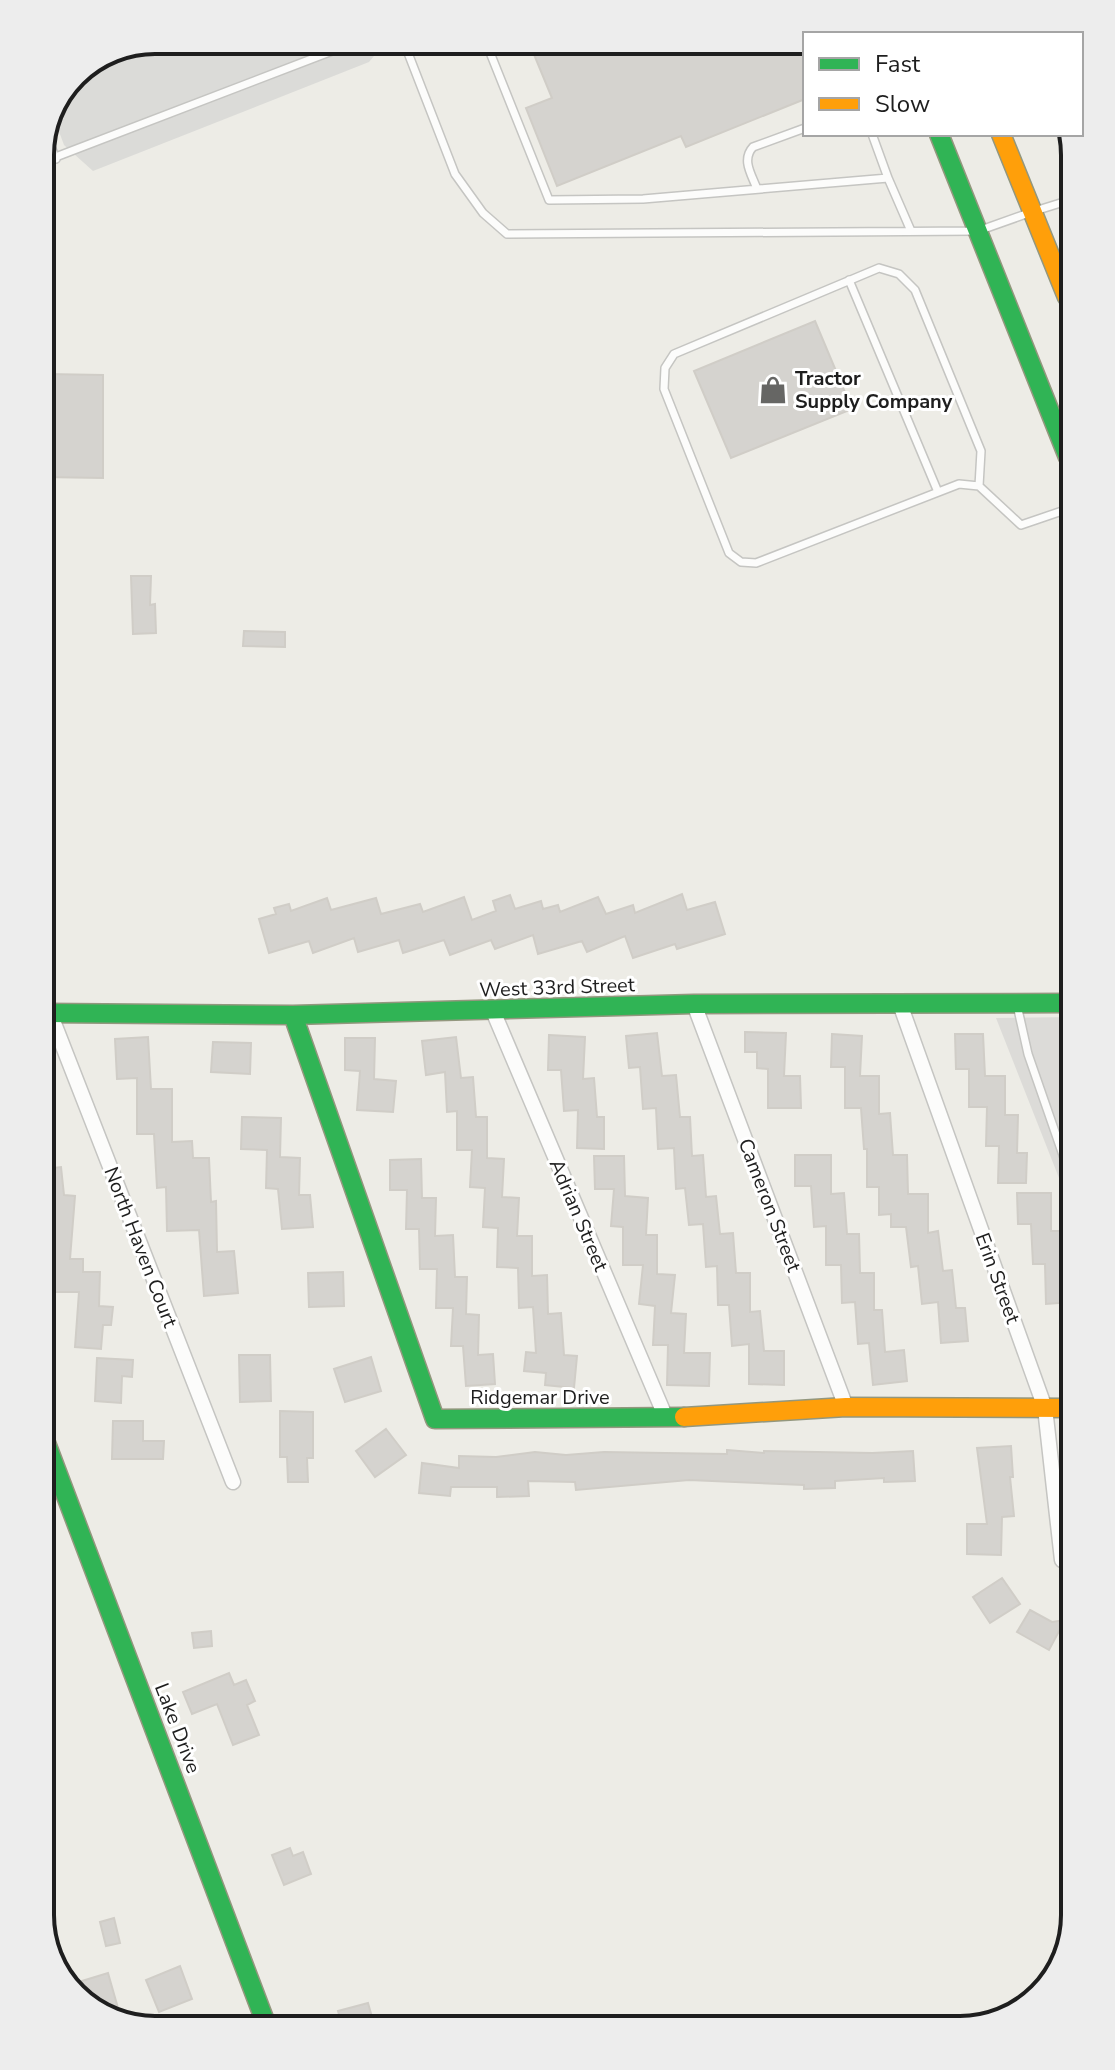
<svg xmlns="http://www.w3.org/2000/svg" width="1115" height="2070" viewBox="0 0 1115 2070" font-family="'Nunito Sans',sans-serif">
  <rect width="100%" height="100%" fill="#edece6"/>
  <!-- residential -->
  <path fill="#dcdbd8" d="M1071 1017 1072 1211 996 1018Z"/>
  <!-- parking -->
  <path fill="#dbdbd8" d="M155 40H370L366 48 374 56 369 62 93 171 64 145 54 118 74 73Z"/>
  <!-- building -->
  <path fill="#d5d3cf" stroke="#d0cdc7" stroke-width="2" d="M528 40H805V99L686 147 681 136 557 186 526 108 552 98Z
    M815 321 852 409 731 458 694 371Z
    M46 374 103 375V478L42 477V423H46Z
    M131 576H151L150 605 155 604 156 633 133 634Z
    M244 631 285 632V647L243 646Z
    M682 894 687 910 715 902 725 934 677 949 675 944 633 958 625 936 587 952 582 941 538 954 533 935 495 949 491 940 450 955 444 940 403 953 399 940 358 952 354 938 313 953 309 941 269 953 259 919 276 914 274 908 289 904 291 911 327 898 331 910 376 898 381 914 420 904 423 912 464 897 472 920 496 911 493 901 510 895 515 909 541 901 543 909 558 905 560 912 598 897 606 914 633 905 635 913Z
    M745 1032 786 1033 784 1076H800L801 1108H768V1069L757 1068V1052H745Z
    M657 1033 662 1076 676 1075 680 1117H690L692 1156 703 1155 706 1197 716 1196 720 1234 733 1233 736 1273H750V1312L760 1311 764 1351H784V1385L749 1384V1344L732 1346 729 1305H718L717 1266 706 1267 703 1224 689 1225 685 1188 676 1189 674 1148 658 1149 656 1108 643 1109 640 1067 629 1068 626 1036Z
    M832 1034 862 1036 860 1076H879V1114L890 1113 893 1155H907L908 1194H928V1233L938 1231 943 1271 952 1270 956 1308H965L968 1341 941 1343 938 1302 922 1304 918 1266 911 1267 906 1227H891V1214L879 1215V1187H867V1149H864L861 1108H845V1067H831Z
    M955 1034H983L985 1076H1005V1115H1018L1017 1153H1027L1026 1183H998L999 1146H986L987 1107H969V1069H956Z
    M549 1035 585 1037 583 1079 594 1078 597 1117H604V1149L577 1148 578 1110 564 1111 561 1070H548Z
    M148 1037 151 1089H172V1142L192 1141 193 1158H209L211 1202 216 1201 217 1252 234 1251 238 1293 204 1296 199 1230 167 1231 166 1187 157 1188 154 1134H137V1078L117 1079 115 1039Z
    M456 1037 461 1078 473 1077 476 1117H487V1158L504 1159 502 1197 519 1198 517 1236H532V1276L547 1275 548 1314 561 1313 564 1355 577 1356 574 1388 545 1385 546 1373 524 1371 526 1352 536 1353 533 1307 519 1308 518 1268 497 1267 498 1228 483 1227 485 1188 470 1187 472 1150H457V1111L447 1112 445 1072 426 1075 422 1041Z
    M345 1038H375L374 1079 396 1081 393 1112 357 1110 360 1071 345 1070Z
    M213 1042 251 1043 250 1074 211 1072Z
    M242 1117 281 1118 280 1157 300 1158 299 1195H310L313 1227 282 1229 278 1189 266 1188 267 1150 241 1149Z
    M795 1155H831V1194L844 1193 847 1234H859L860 1273H874V1310H882L885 1352 904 1350 907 1381 873 1385 869 1343 858 1344 855 1302 842 1303 841 1265H826V1226L814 1227 811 1186H795Z
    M594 1156H624L625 1196 648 1198 646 1235H657V1274L675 1275 671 1313 686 1314 684 1353H710L709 1386 667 1385 668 1345H653L655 1306 639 1304 643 1265H623V1227L611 1226 614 1189H595Z
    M421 1159 422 1198H436L435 1236 453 1235 455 1277H467L466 1314 479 1315 478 1355 493 1354 495 1384 466 1386 463 1346H451L453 1308H436L437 1269H420L419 1229H406L407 1190H390V1160Z
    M61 1167 64 1195 75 1196 70 1259H83V1272H100L99 1306 113 1307 111 1325H103L101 1349 75 1347 79 1292H50L51 1242H45L49 1186 45 1187V1169Z
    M1017 1193H1051V1231H1064L1065 1270H1072V1302L1046 1304 1045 1264H1033L1031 1224H1018Z
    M343 1272 344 1306 309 1307 308 1273Z
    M239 1355H270L271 1401 240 1402Z
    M371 1357 381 1391 345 1402 334 1369Z
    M97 1358 133 1360 132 1377 122 1376 121 1403 95 1401Z
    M280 1411 313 1412V1458H307L308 1482H288L287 1457H280Z
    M113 1421H143V1441H164L163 1459H112Z
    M386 1429 406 1455 375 1477 356 1451Z
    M1011 1446 1013 1477H1010L1014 1516 1002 1517 1001 1555 967 1554V1524H987L977 1448Z
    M727 1450 764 1453V1451L872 1453 913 1451 915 1481 884 1482V1478L835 1481V1488L804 1489V1485L689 1480 576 1490 575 1482 528 1481 529 1496 497 1497V1487H451L450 1496 419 1493 422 1463 459 1468V1456L496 1457 535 1452 566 1455 604 1452 727 1454Z
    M1002 1578 1020 1604 990 1623 973 1597Z
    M1030 1610 1052 1622 1065 1620 1049 1650 1017 1632Z
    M211 1631 212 1646 194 1648 192 1633Z
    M229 1673 234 1685 246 1680 255 1701 247 1705 259 1735 233 1745 217 1704 192 1714 183 1692Z
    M290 1848 293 1856 303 1852 311 1874 284 1885 272 1855Z
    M114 1918 120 1943 106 1946 100 1922Z
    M180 1966 192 1999 159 2012 146 1980Z
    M108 1973 118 2008 99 2013 91 2010 82 1981Z
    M368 2003 374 2024 360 2028H343L338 2011Z"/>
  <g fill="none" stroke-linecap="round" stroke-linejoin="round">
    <defs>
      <path id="lane" d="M403 40 455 174 483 213 507 234 978 231 1026 214
        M485 40 549 200 643 199 888 178 911 231
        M46 134 56 159
        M872 134 888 178
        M40 163 361 40
        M757 189C752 175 741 160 753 147L805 128
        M1038 210 1067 201
        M849 280 938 492
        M979 486 981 451 915 290 899 274 879 268 674 354 665 368 664 389 729 553 741 562 756 563 959 484 979 486 1021 525 1068 509
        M1017 1005 1028 1054 1071 1178"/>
      <path id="street" d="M694 1004 846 1407
        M900 1004 1045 1408 1062 1560
        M493 1011 666 1418
        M50 1013 233 1482"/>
      <path id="fast" d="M939 134 1068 457
        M44 1013 293 1015 694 1004 1070 1003
        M293 1015 435 1419 684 1417
        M46 1443 268 2029"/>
      <path id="slow" d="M1001 134 1067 297
        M684 1417 846 1407 1072 1408"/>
    </defs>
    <!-- lane casing -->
    <use href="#lane" stroke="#c5c5c2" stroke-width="10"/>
    <!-- street casing -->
    <use href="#street" stroke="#c5c5c2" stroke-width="17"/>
    <!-- fast casing -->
    <use href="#fast" stroke="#93977e" stroke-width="21"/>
    <!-- slow casing -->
    <use href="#slow" stroke="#93977e" stroke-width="21"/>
    <!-- lane -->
    <use href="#lane" stroke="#fcfcfb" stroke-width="7"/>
    <!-- street -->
    <use href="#street" stroke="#fcfcfb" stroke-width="14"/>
    <!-- fast -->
    <use href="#fast" stroke="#30b455" stroke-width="18"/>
    <!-- slow -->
    <use href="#slow" stroke="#ff9f0a" stroke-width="18"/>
  </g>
  <!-- icons -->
  <defs>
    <symbol id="shop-bare" viewBox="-9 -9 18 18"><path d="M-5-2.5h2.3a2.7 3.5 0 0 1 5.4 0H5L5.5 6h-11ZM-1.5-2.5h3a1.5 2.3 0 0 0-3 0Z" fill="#666664" stroke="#fff" stroke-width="2.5" paint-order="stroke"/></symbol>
  </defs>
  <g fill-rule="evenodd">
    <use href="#shop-bare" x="753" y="370" width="40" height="40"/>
  </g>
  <g text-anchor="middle" stroke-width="6" stroke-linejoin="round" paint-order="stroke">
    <!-- poi labels -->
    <g font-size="20" font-weight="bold" fill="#1e1e1e" stroke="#fff" text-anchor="start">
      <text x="795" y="385">Tractor<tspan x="795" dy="23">Supply Company</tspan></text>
    </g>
    <!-- street labels -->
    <g font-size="20" fill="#1e1e1e" stroke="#fff">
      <text transform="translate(557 987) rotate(-2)" y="7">West 33rd Street</text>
      <text transform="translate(770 1205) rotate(69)" y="7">Cameron Street</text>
      <text transform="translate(579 1215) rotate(67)" y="7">Adrian Street</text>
      <text transform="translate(141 1247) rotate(69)" y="7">North Haven Court</text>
      <text transform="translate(998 1278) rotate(70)" y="7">Erin Street</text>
      <text x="540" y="1404">Ridgemar Drive</text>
      <text transform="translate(178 1728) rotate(69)" y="7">Lake Drive</text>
    </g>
  </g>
  <!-- crop -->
  <path d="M0 0H1115V2070H0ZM155 54H960A101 101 0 0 1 1061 155V1915A101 101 0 0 1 960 2016H155A101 101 0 0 1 54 1915V155A101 101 0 0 1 155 54Z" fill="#ededed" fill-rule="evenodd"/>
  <path fill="none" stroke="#1e1e1e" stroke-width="4" d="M155 54H960A101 101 0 0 1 1061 155V1915A101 101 0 0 1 960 2016H155A101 101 0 0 1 54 1915V155A101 101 0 0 1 155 54Z"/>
  <!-- legend -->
  <rect x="803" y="32" width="280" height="104" fill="#ffffff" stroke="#a5a5a5" stroke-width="2"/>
  <rect x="819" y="58" width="40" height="12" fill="#30b455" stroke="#a5a5a5" stroke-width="2"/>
  <text x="875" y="72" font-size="24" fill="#1e1e1e">Fast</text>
  <rect x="819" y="98" width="40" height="12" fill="#ff9f0a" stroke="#a5a5a5" stroke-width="2"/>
  <text x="875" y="112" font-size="24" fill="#1e1e1e">Slow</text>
</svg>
